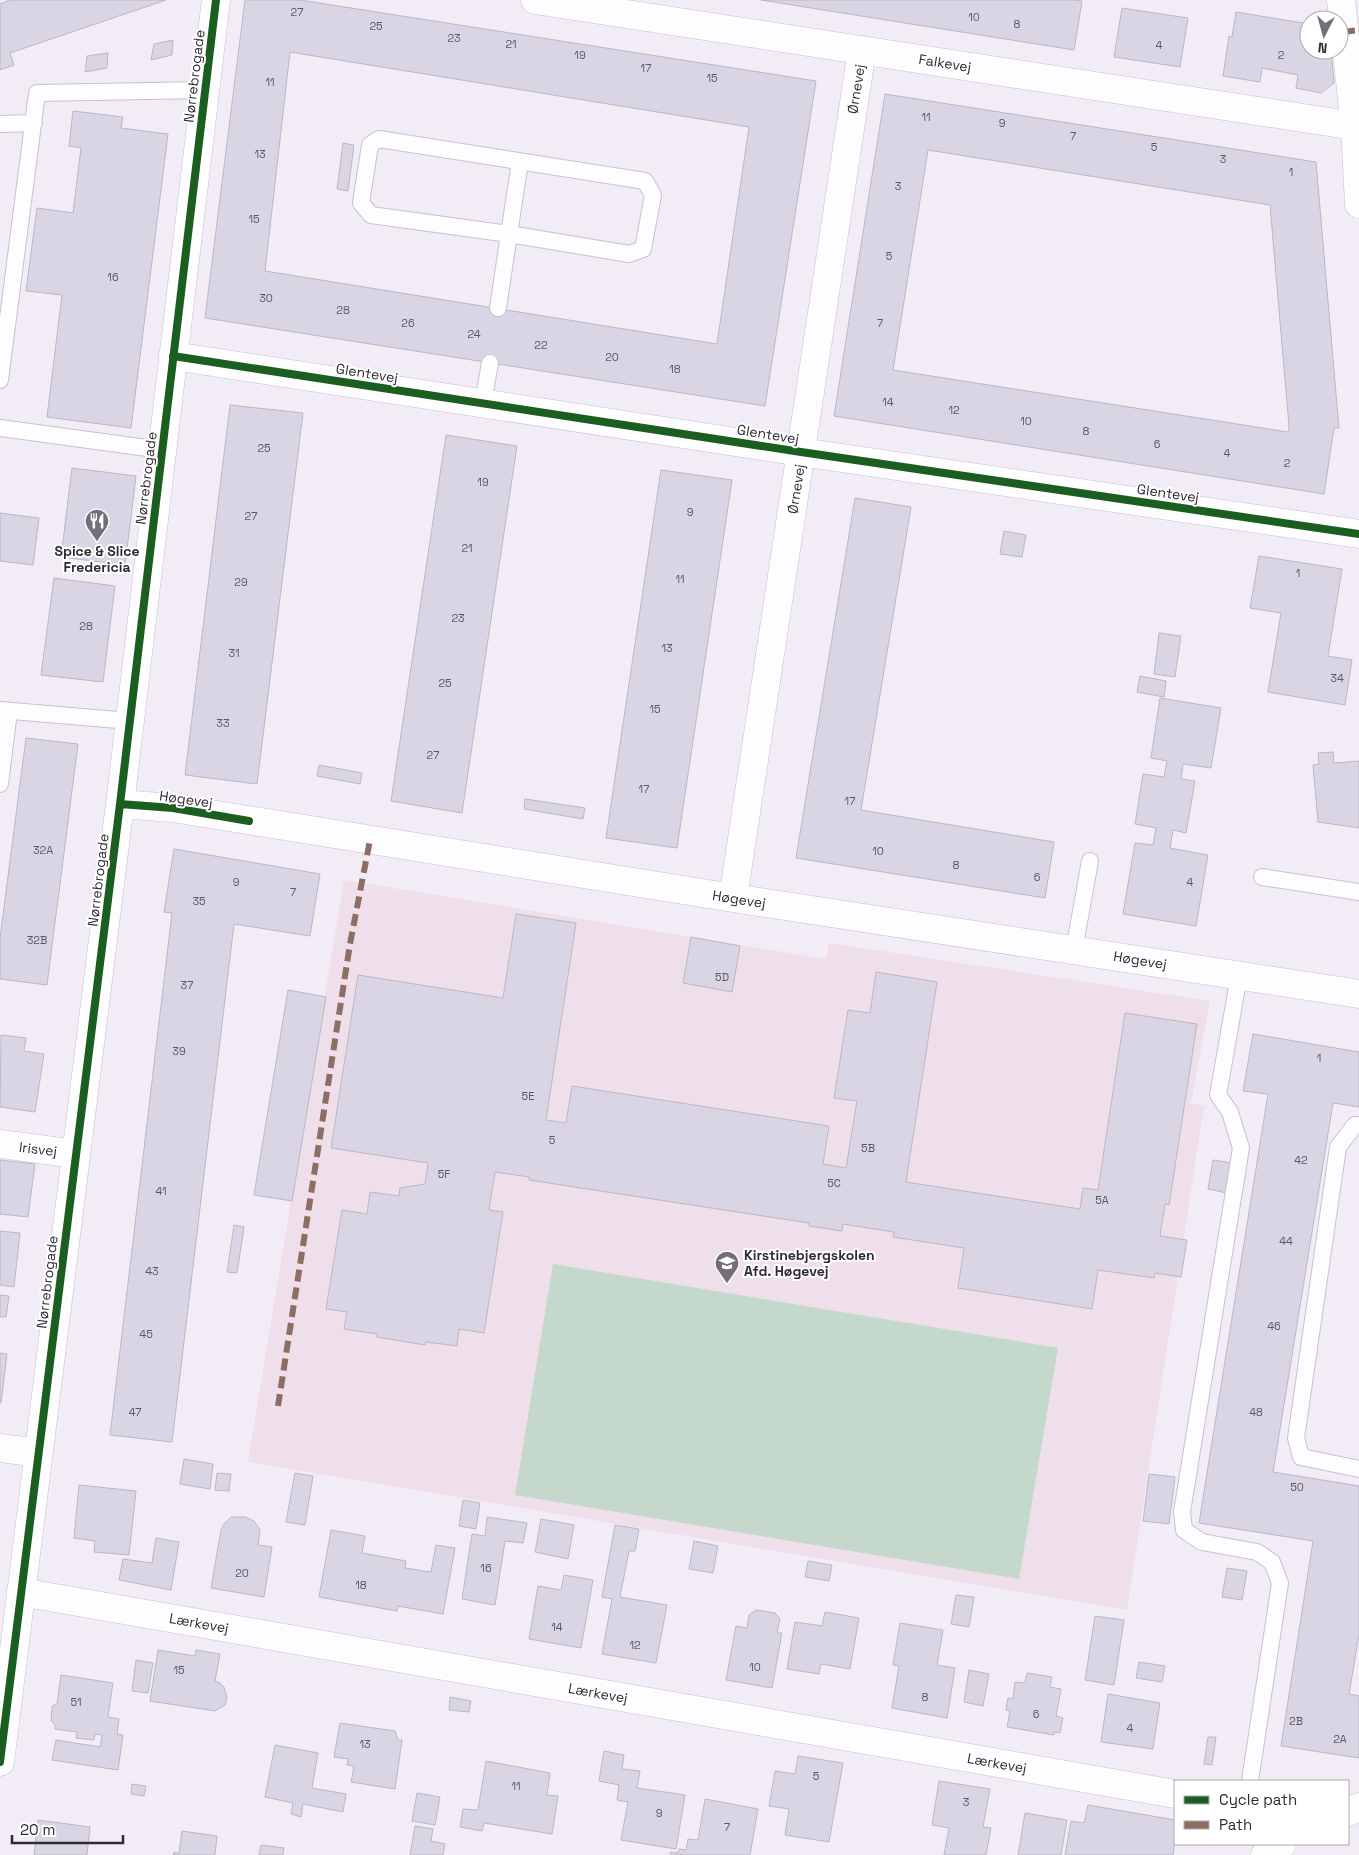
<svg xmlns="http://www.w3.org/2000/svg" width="1359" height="1855" viewBox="0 0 1359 1855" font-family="'Space Grotesk',sans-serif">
  <rect width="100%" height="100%" fill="#f2ecf7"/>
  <!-- education -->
  <path fill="#eedfea" d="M344 880 826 959 829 943 1210 1001 1191 1103 1204 1106 1127 1610 248 1462Z"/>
  <!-- green -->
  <path fill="#c4d8cb" d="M553 1264 1058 1348 1019 1579 515 1495Z"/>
  <!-- building -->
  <path fill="#d9d5e4" stroke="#bbb8c1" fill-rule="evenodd" d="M10 0H166L10 53 14 65 0 70V4Z
    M245 0H300L816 81 765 406 205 318ZM290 52 749 127 717 344 265 271Z
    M761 0H1075L1082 1 1074 50Z
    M1122 8 1188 18 1180 67 1114 57Z
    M1236 12 1309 24V50H1331L1334 83 1321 93 1296 88 1298 75 1262 68 1260 82 1223 76 1229 36 1232 37Z
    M173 40 172 55 151 60 154 44Z
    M108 53 107 68 85 72 87 56Z
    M885 94 1316 162 1339 428H1334L1324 494 834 416ZM928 150 1270 205 1289 426 1288 432 893 370Z
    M73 111 123 117 121 128 168 134 131 428 47 417 62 295 26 291 37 208 73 213 81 148 69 146Z
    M343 143 354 145 348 191 337 189Z
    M230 405 303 413 257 784 185 775Z
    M446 435 517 446 462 813 391 801Z
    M72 468 136 476 125 565 61 557Z
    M661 470 732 480 677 848 606 838Z
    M855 498 911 507 861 810 1054 842 1045 898 796 858Z
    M0 513 39 518 33 565 0 561Z
    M1004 531 1026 535 1022 557 1000 554Z
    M1259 556 1342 569 1328 656 1352 660 1345 705 1268 692 1281 613 1250 608Z
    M54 578 115 586 103 682 41 675Z
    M1159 633 1181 636 1175 677 1154 674Z
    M1140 676 1166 681 1164 697 1137 692Z
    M1160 698 1221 708 1211 768 1183 764 1181 779 1195 781 1186 833 1173 830 1170 848 1208 855 1196 926 1123 914 1135 843 1153 845 1156 828 1135 824 1143 774 1164 777 1167 761 1151 758Z
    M26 738 78 744 47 985 0 979V938Z
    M1333 752 1334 763 1359 761V828L1318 822 1313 765 1319 764 1318 753Z
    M319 765 362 773 360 784 317 776Z
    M525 799 585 808 583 819 524 809Z
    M174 849 320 874 310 936 234 924 172 1442 110 1435 172 913 164 912Z
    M516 914 576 923 546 1120 566 1123 572 1086 829 1126 823 1164 846 1168 857 1101 834 1098 848 1010 870 1013 876 972 937 982 906 1182 1080 1209 1083 1188 1098 1190 1125 1013 1197 1024 1169 1205 1165 1204 1160 1236 1187 1240 1181 1277 1155 1273 1154 1278 1098 1270 1092 1309 958 1288 964 1248 893 1237 894 1232 843 1224 842 1231 809 1226V1223L529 1180V1177L495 1172 489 1210 503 1212 484 1333 459 1329 457 1346 426 1342 425 1345 377 1337V1334L344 1329 347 1312 326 1309 342 1210 367 1214 370 1192 399 1196 400 1188 425 1184 428 1163 331 1148 358 975 503 998Z
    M691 937 740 946 732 992 683 983Z
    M288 990 326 997 292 1201 254 1195Z
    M1253 1034 1359 1052V1107L1333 1103 1273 1472 1359 1486V1635L1349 1694 1359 1696V1758L1281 1746 1313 1541 1199 1523 1268 1094 1243 1091Z
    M1 1035 26 1038 24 1051 44 1054 35 1112 0 1107Z
    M0 1160 35 1164 28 1217 0 1214Z
    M1213 1160 1232 1163 1227 1193 1208 1189Z
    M234 1225 244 1227 237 1273 227 1272Z
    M0 1231 20 1233 14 1287 0 1285Z
    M0 1295 9 1296 6 1317H0Z
    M0 1353 7 1354 1 1403H0Z
    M184 1459 213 1464 210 1489 180 1484Z
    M217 1473 231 1474 229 1491 215 1490Z
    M295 1473 313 1476 305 1525 286 1522Z
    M1149 1474 1175 1477 1169 1524 1143 1521Z
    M79 1485 136 1491 129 1555 94 1552 95 1541 74 1538Z
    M463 1500 480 1503 476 1529 459 1526Z
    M231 1517H245L254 1521 260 1530 258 1545 272 1547 264 1597 211 1588 221 1530 224 1524Z
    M487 1517 527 1523 523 1543 505 1541 495 1605 462 1599 472 1534 485 1536Z
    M541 1519 574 1525 568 1559 535 1552Z
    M615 1525 639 1529 635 1551H629L620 1597 667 1605 656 1663 602 1654 612 1599 602 1597Z
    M331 1530 365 1536 362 1553 406 1561 405 1568 431 1572 436 1545 455 1548 443 1614 398 1606 397 1611 319 1597Z
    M156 1538 179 1542 171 1590 119 1580 123 1559 152 1563Z
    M694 1541 718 1546 713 1573 689 1569Z
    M808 1561 832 1565 829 1581 805 1577Z
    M1227 1568 1247 1571 1242 1600 1222 1597Z
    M564 1575 593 1580 581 1648 529 1639 538 1586 561 1590Z
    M956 1595 974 1597 969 1627 951 1624Z
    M756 1610 775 1613 780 1619 777 1633H782L772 1688 726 1680 736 1626 747 1628 749 1615Z
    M825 1612 859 1618 850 1669 821 1664 819 1674 787 1669 795 1622 822 1626Z
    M1095 1616 1124 1620 1114 1685 1085 1680Z
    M900 1623 943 1630 937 1665 955 1668 947 1718 892 1708 899 1666 893 1665Z
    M158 1650 195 1656 196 1650 220 1654 215 1681 220 1683 224 1687 227 1698 225 1705 215 1711 150 1701Z
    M136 1660 153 1663 148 1693 132 1691Z
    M1139 1662 1165 1666 1162 1682 1136 1678Z
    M969 1670 989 1674 983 1706 964 1702Z
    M1027 1673 1052 1677 1050 1687 1061 1689 1056 1716 1063 1718 1060 1733 1054 1732V1735L1007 1727 1010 1711 1006 1710 1008 1698 1013 1699 1015 1682 1025 1683Z
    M61 1675 113 1683 108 1717 119 1719 117 1734 123 1735 118 1770 52 1760 56 1740 100 1747 102 1735 95 1734 94 1740 76 1738 77 1732 55 1729V1725L51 1721 52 1706 57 1704Z
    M1108 1694 1160 1703 1153 1749 1101 1742Z
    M450 1697 471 1701 469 1712 449 1710Z
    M340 1723 395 1731 398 1740H402L395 1789 351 1782 354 1766 347 1765 348 1759 334 1757Z
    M1208 1737H1216L1212 1765 1204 1764Z
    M275 1745 318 1753 312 1788 346 1794 343 1812 303 1804 301 1817 291 1814 293 1803 265 1797Z
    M604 1751 624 1755 622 1769 640 1771 637 1788 685 1795 676 1849 621 1840 628 1802 617 1800 619 1785 599 1781Z
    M798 1756 843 1763 829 1842 785 1835 789 1809 769 1806 775 1771 795 1774Z
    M486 1761 550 1773 547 1795 558 1796 552 1834 484 1823 482 1831 460 1827 463 1809 478 1810Z
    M939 1781 990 1789 983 1827 991 1828 986 1855H944L949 1828 932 1825Z
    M132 1784 146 1786 144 1796 131 1794Z
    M417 1793 440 1797 435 1825 412 1821Z
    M705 1799 758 1809 750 1855H670L671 1852 678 1853 679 1849 686 1850 688 1839 698 1840Z
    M1088 1805 1175 1820V1841L1173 1855H1065L1071 1821 1084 1823Z
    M1025 1813 1067 1820 1061 1855H1018Z
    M38 1820 90 1827 87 1855H34Z
    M415 1826 433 1829 431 1841 445 1844 443 1855H410Z
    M182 1831 217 1836 215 1855H173L174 1852 179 1853Z
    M261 1845 284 1848 283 1855H259Z"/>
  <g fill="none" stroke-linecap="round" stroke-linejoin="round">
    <defs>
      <path id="lane" d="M0 124 34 123
        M498 308 509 234 629 254 643 249 653 195 645 181 379 139 370 145 361 203 371 215 509 234 520 162
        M0 380 37 93 205 90
        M483 403 490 363
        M0 428 162 450
        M0 710 130 721
        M0 784 9 711
        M1262 877 1359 892
        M1074 950 1090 861
        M1239 976 1218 1095 1230 1112 1241 1148 1182 1512 1184 1530 1202 1542 1257 1552 1272 1562 1280 1583 1250 1781
        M1359 1125H1355L1338 1147 1296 1438 1301 1457 1359 1469"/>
      <path id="street" d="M535 0 1355 126
        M1341 0 1355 126 1359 204
        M173 356 801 452 1359 534
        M120 804 173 808 733 898 1359 994
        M733 898 862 50
        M0 1144 76 1154
        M0 1448 38 1453
        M21 1592 1175 1794
        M0 1762 120 804 216 0
        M1348 1812 1359 1807
        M1265 1855 1282 1844"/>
    </defs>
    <!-- lane casing -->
    <use href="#lane" stroke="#c7c2cb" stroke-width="18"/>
    <!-- street casing -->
    <use href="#street" stroke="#c7c2cb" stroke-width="29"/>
    <!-- lane -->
    <use href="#lane" stroke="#fdfcfe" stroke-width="16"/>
    <!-- street -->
    <use href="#street" stroke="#fdfcfe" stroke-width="28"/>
    <!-- quiet -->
    <path stroke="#8d6e63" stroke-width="6" stroke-dasharray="12 6" stroke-linecap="butt" d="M1343 32 1359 30
      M278 1406 350 944 370 840"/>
    <defs>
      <path id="cycleway" d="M173 356 801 452 1359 534
        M120 804 173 808 249 821
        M0 1762 120 804 216 0"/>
    </defs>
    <!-- cycleway casing -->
    <use href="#cycleway" stroke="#fff" stroke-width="11"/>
    <!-- cycleway -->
    <use href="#cycleway" stroke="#1b5e20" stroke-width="8"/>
  </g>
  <!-- icons -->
  <defs>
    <symbol id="restaurant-pin" viewBox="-11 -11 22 30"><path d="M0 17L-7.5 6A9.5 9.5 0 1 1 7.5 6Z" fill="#736f78" stroke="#fff"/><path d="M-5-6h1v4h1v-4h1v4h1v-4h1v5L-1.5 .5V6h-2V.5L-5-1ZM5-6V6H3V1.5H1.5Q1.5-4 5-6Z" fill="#fff"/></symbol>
    <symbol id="school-pin" viewBox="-11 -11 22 30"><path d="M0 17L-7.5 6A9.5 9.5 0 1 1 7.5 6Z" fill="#736f78" stroke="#fff"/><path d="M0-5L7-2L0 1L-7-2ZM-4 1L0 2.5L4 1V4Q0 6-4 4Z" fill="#fff"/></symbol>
  </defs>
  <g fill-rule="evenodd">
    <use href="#restaurant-pin" x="83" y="507" width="28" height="38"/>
    <use href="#school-pin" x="713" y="1249" width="28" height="38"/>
  </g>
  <g text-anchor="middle" stroke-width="4" stroke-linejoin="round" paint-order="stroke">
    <!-- number labels -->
    <g font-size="11" fill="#5c5862">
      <text x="297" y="16">27</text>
      <text x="974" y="21">10</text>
      <text x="1017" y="28">8</text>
      <text x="376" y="30">25</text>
      <text x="454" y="42">23</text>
      <text x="511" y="48">21</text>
      <text x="1159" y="49">4</text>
      <text x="580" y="59">19</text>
      <text x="1281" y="59">2</text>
      <text x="646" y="72">17</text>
      <text x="712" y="82">15</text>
      <text x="270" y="86">11</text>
      <text x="926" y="121">11</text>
      <text x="1002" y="127">9</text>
      <text x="1073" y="140">7</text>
      <text x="1154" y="151">5</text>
      <text x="260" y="158">13</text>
      <text x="1223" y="163">3</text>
      <text x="1291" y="176">1</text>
      <text x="898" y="190">3</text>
      <text x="254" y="223">15</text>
      <text x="889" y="260">5</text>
      <text x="113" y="281">16</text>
      <text x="266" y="302">30</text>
      <text x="343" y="314">28</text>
      <text x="408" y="327">26</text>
      <text x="880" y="327">7</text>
      <text x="474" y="338">24</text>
      <text x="541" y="349">22</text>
      <text x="612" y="361">20</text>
      <text x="675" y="373">18</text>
      <text x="888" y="406">14</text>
      <text x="954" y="414">12</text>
      <text x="1026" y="425">10</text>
      <text x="1086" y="435">8</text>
      <text x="1157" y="448">6</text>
      <text x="264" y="452">25</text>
      <text x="1227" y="457">4</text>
      <text x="1287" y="467">2</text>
      <text x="483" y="486">19</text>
      <text x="690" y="516">9</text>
      <text x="251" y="520">27</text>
      <text x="467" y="552">21</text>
      <text x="1298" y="577">1</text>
      <text x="680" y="583">11</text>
      <text x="241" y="586">29</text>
      <text x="458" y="622">23</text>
      <text x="86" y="630">28</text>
      <text x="667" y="652">13</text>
      <text x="234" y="657">31</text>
      <text x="1337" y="682">34</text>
      <text x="445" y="687">25</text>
      <text x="655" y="713">15</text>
      <text x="223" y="727">33</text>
      <text x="433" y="759">27</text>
      <text x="644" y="793">17</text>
      <text x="850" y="805">17</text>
      <text x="43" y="854">32A</text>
      <text x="878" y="855">10</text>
      <text x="956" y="869">8</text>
      <text x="1037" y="881">6</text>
      <text x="236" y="886">9</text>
      <text x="1190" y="886">4</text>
      <text x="293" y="896">7</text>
      <text x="199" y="905">35</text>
      <text x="37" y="944">32B</text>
      <text x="722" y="981">5D</text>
      <text x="187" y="989">37</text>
      <text x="179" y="1055">39</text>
      <text x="1319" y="1062">1</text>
      <text x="528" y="1100">5E</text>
      <text x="552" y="1144">5</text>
      <text x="868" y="1152">5B</text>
      <text x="1301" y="1164">42</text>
      <text x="444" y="1178">5F</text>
      <text x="834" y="1187">5C</text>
      <text x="161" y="1195">41</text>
      <text x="1102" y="1204">5A</text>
      <text x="1286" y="1245">44</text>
      <text x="152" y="1275">43</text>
      <text x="1274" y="1330">46</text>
      <text x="146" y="1338">45</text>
      <text x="135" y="1416">47</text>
      <text x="1256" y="1416">48</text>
      <text x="1297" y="1491">50</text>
      <text x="486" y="1572">16</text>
      <text x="242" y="1577">20</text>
      <text x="361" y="1589">18</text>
      <text x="557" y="1631">14</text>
      <text x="635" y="1649">12</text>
      <text x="755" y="1671">10</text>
      <text x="179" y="1674">15</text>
      <text x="925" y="1701">8</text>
      <text x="76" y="1706">51</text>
      <text x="1036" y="1718">6</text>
      <text x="1296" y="1725">2B</text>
      <text x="1130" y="1732">4</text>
      <text x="1340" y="1743">2A</text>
      <text x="365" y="1748">13</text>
      <text x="816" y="1780">5</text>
      <text x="516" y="1790">11</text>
      <text x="966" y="1806">3</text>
      <text x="659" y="1817">9</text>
      <text x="727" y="1831">7</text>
    </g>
    <!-- street labels -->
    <g font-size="14" fill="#2f2b33" stroke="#fff">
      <text transform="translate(945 63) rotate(9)" y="5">Falkevej</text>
      <text transform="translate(194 76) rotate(-83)" y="5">Nørrebrogade</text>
      <text transform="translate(856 89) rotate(-81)" y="5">Ørnevej</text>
      <text transform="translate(367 373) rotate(9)" y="5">Glentevej</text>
      <text transform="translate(768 434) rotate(9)" y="5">Glentevej</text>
      <text transform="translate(146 478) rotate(-83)" y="5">Nørrebrogade</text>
      <text transform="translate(796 489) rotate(-81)" y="5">Ørnevej</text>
      <text transform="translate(1168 493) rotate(8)" y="5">Glentevej</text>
      <text transform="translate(186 799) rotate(8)" y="5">Høgevej</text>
      <text transform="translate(98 880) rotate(-83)" y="5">Nørrebrogade</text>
      <text transform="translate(739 899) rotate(9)" y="5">Høgevej</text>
      <text transform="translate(1140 960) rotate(9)" y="5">Høgevej</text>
      <text transform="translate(38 1149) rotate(7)" y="5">Irisvej</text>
      <text transform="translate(47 1282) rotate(-83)" y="5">Nørrebrogade</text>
      <text transform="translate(199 1623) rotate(10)" y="5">Lærkevej</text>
      <text transform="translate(598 1693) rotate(10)" y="5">Lærkevej</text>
      <text transform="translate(997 1763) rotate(10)" y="5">Lærkevej</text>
    </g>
    <!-- poi labels -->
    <g font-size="14" font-weight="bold" fill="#2f2b33" stroke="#fff">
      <text x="97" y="556">Spice &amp; Slice<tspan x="97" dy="16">Fredericia</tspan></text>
      <text x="744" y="1260" text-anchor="start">Kirstinebjergskolen<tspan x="744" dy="16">Afd. Høgevej</tspan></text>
    </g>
  </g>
  <!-- legend -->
  <rect x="1174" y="1780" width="175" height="65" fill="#ffffff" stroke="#acaaad"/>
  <rect x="1184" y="1796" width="25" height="8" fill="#1b5e20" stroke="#acaaad"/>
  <text x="1219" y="1805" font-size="15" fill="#2f2b33">Cycle path</text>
  <rect x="1184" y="1821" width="25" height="8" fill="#8d6e63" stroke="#acaaad"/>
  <text x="1219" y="1830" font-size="15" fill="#2f2b33">Path</text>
  <!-- north arrow -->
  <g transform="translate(1324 35) rotate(186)"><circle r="24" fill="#ffffff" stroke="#acaaad"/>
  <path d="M0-4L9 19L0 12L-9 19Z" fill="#736f78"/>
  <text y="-8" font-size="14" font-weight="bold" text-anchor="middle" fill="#2f2b33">N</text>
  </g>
  <!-- scale -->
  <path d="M12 1835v8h111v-8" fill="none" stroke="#2f2b33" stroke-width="2.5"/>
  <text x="20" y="1835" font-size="15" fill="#2f2b33" stroke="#ffffff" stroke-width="4" paint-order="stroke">20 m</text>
</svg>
